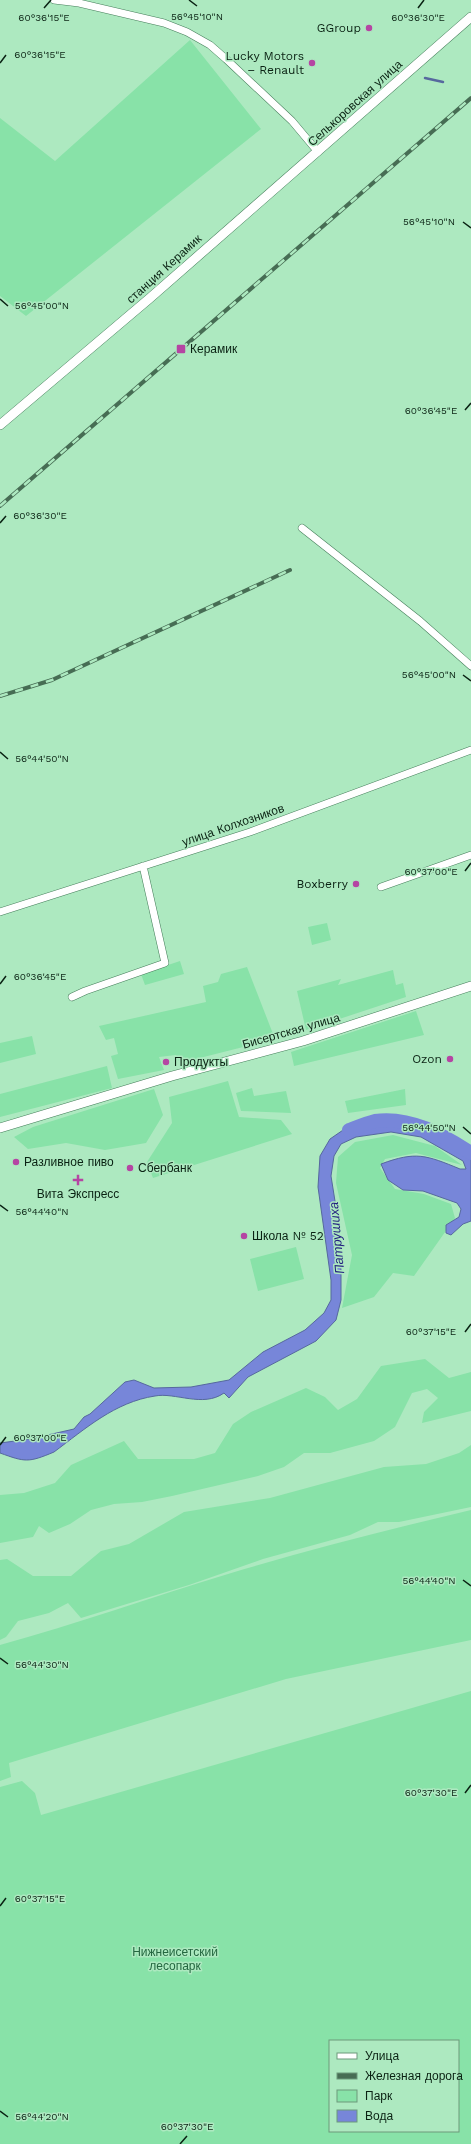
<svg xmlns="http://www.w3.org/2000/svg" width="471" height="2144" viewBox="0 0 471 2144" font-family="'Work Sans',sans-serif">
  <rect width="100%" height="100%" fill="#ade9c0"/>
  <!-- green -->
  <path fill="#88e2a8" fill-rule="evenodd" d="M190 40 261 129 26 316 0 296V118L55 161Z
    M327 923 331 940 312 945 308 927Z
    M180 961 184 974 145 985 141 974Z
    M247 967 275 1039 180 1063 176 1055 159 1057 164 1070 118 1079 111 1056 118 1054 114 1038 106 1040 99 1026 206 1002 203 986 218 982 221 974Z
    M393 970 396 985 403 983 406 997 306 1030 297 991 341 979 338 985Z
    M416 1011 424 1035 294 1066 291 1052Z
    M32 1036 36 1054 0 1063V1043Z
    M107 1066 112 1088 0 1117V1094Z
    M228 1081 239 1117 281 1120 292 1134 153 1178 147 1162 172 1123 169 1097Z
    M252 1088 254 1096 286 1091 291 1113 241 1111 236 1093Z
    M154 1089 163 1115 146 1143 105 1150 66 1143 28 1149 14 1137 33 1127Z
    M405 1089 406 1105 348 1113 345 1101Z
    M393 1135 435 1146 462 1165 416 1153 385 1159 380 1168 395 1189 424 1194 451 1204 455 1218 414 1276 393 1273 374 1297 342 1308 352 1255 336 1183 338 1157 355 1142Z
    M296 1247 304 1279 258 1291 250 1259Z
    M425 1359 449 1378 471 1372V1411L422 1423 424 1412 438 1398 427 1389 412 1393 395 1427 374 1441 330 1453H304L284 1467 258 1476 172 1496 142 1502 114 1504 91 1510 70 1524 49 1533 39 1526 33 1537 0 1543V1495L24 1493 55 1483 71 1465 124 1441 138 1459H194L215 1453 233 1424 251 1412 306 1388 325 1397 338 1410 357 1399 381 1366Z
    M471 1445V1507L399 1522H378L350 1535 263 1559 189 1585 81 1618 68 1603 49 1613 18 1621 6 1637 0 1640V1560L7 1559 33 1576H71L101 1551 129 1544 184 1512 270 1498 384 1467 426 1464 459 1453Z
    M471 1510V1640L286 1679 9 1763 11 1777 0 1781V1645C77 1624 152 1597 228 1574 308 1550 390 1529 471 1510Z
    M471 1691V2144H0V1787L22 1781 35 1793 41 1815ZM330 2041H458V2131H330Z"/>
  <!-- water -->
  <path fill="#7786d9" stroke="#56689e" d="M382 1121C414 1122 444 1134 471 1151V1221L463 1224 451 1235 446 1233V1225L459 1217 461 1209 457 1203 423 1191 403 1190 388 1180 381 1164C416 1151 426 1155 460 1169H466L463 1161 421 1137 391 1132 356 1137 341 1144 334 1156 331 1176 338 1220 341 1271V1300L336 1320 316 1341 248 1377 229 1398 224 1393C203 1408 175 1392 155 1396 115 1402 85 1429 54 1452 28 1463 25 1462 0 1453V1443L30 1439 74 1429 84 1417 90 1414 125 1382 134 1380 154 1388 191 1387 229 1380 263 1352 305 1330 324 1313 331 1300V1280L318 1187 320 1156 330 1139 346 1128Z"/>
  <g fill="none" stroke-linecap="round" stroke-linejoin="round">
    <!-- stream -->
    <path stroke="#56689e" stroke-width="2.5" d="M425 78 443 82"/>
    <!-- river -->
    <path stroke="#7786d9" stroke-width="14" d="M349 1130C357 1127 367 1123 375 1121 410 1116 443 1135 471 1153"/>
    <defs>
      <path id="minor" d="M54 0 79 3 164 23 187 32 210 45 226 59 292 121 318 152
        M302 528 420 621 471 666
        M381 887 471 855
        M0 912 250 832 471 750
        M72 997 85 991 165 963 143 866"/>
      <path id="major" d="M0 425 150 298 471 17
        M0 1128 172 1076 303 1041 471 986"/>
    </defs>
    <!-- minor casing -->
    <use href="#minor" stroke="#457e5a" stroke-width="8"/>
    <!-- major casing -->
    <use href="#major" stroke="#457e5a" stroke-width="10"/>
    <!-- minor -->
    <use href="#minor" stroke="#fff" stroke-width="7"/>
    <!-- major -->
    <use href="#major" stroke="#fff" stroke-width="9"/>
    <defs>
      <path id="rail" d="M0 506 471 98
        M0 696 52 680 290 570"/>
    </defs>
    <!-- rail casing -->
    <use href="#rail" stroke="#476d54" stroke-width="4"/>
    <!-- rail -->
    <use href="#rail" stroke="#ade9c0" stroke-width="2.5" stroke-dasharray="8" stroke-linecap="butt"/>
  </g>
  <!-- ticks -->
  <path fill="none" stroke="#0a2213" stroke-width="1.5" d="M189 0 197 6M44 8 51 0M418 8 424 0M0 63 6 55M463 222 471 228M0 299 8 306M465 410 471 403M0 523 6 516M463 675 471 681M0 752 8 759M465 871 471 863M0 984 6 976M463 1127 471 1134M0 1205 8 1211M465 1332 471 1324M0 1445 6 1437M463 1580 471 1586M0 1658 8 1664M465 1793 471 1785M0 1906 6 1898M0 2111 8 2117M180 2144 187 2136"/>
  <!-- markers -->
  <g fill="#b545a3" stroke="#ade9c0" stroke-width="1.5">
    <circle cx="369" cy="28" r="4"/>
    <circle cx="312" cy="63" r="4"/>
    <rect x="176" y="344" width="10" height="10" rx="2"/>
    <circle cx="356" cy="884" r="4"/>
    <circle cx="450" cy="1059" r="4"/>
    <circle cx="166" cy="1062" r="4"/>
    <circle cx="16" cy="1162" r="4"/>
    <circle cx="130" cy="1168" r="4"/>
    <path d="M76 1174h4v4h4v4h-4v4h-4v-4h-4v-4h4z"/>
    <circle cx="244" cy="1236" r="4"/>
  </g>
  <g text-anchor="middle" stroke-width="3" stroke-linejoin="round" paint-order="stroke">
    <!-- poi labels -->
    <g font-size="12" fill="#0a2213" stroke="#ade9c0" text-anchor="start">
      <text x="361" y="32" text-anchor="end">GGroup</text>
      <text x="304" y="60" text-anchor="end">Lucky Motors<tspan x="304" dy="14">– Renault</tspan></text>
      <text x="190" y="353">Керамик</text>
      <text x="348" y="888" text-anchor="end">Boxberry</text>
      <text x="442" y="1063" text-anchor="end">Ozon</text>
      <text x="174" y="1066">Продукты</text>
      <text x="24" y="1166">Разливное пиво</text>
      <text x="138" y="1172">Сбербанк</text>
      <text x="78" y="1198" text-anchor="middle">Вита Экспресс</text>
      <text x="252" y="1240">Школа № 52</text>
    </g>
    <!-- street labels -->
    <g font-size="12" fill="#0a2213" stroke="#ade9c0">
      <text transform="translate(355 103) rotate(-42)" y="4">Селькоровская улица</text>
      <text transform="translate(164 269) rotate(-42)" y="4">станция Керамик</text>
      <text transform="translate(233 825) rotate(-19)" y="4">улица Колхозников</text>
      <text transform="translate(291 1031) rotate(-16)" y="4">Бисертская улица</text>
    </g>
    <!-- park labels -->
    <g font-size="12" fill="#246740" stroke="#ade9c0">
      <text x="175" y="1956">Нижнеисетский<tspan x="175" dy="14">лесопарк</tspan></text>
    </g>
    <!-- water labels -->
    <g font-size="13" font-style="italic" fill="#221e7f" stroke="#ade9c0">
      <text transform="translate(336 1238) rotate(-95)" y="5">Патрушиха</text>
    </g>
  </g>
  <g font-size="10" text-anchor="middle" fill="#0a2213" stroke="#ade9c0" stroke-width="3" stroke-linejoin="round" paint-order="stroke">
    <text x="197" y="20">56°45'10"N</text>
    <text x="418" y="21">60°36'30"E</text>
    <text x="44" y="21">60°36'15"E</text>
    <text x="40" y="58">60°36'15"E</text>
    <text x="429" y="225">56°45'10"N</text>
    <text x="42" y="309">56°45'00"N</text>
    <text x="431" y="414">60°36'45"E</text>
    <text x="40" y="519">60°36'30"E</text>
    <text x="429" y="678">56°45'00"N</text>
    <text x="42" y="762">56°44'50"N</text>
    <text x="431" y="875">60°37'00"E</text>
    <text x="40" y="980">60°36'45"E</text>
    <text x="429" y="1131">56°44'50"N</text>
    <text x="42" y="1215">56°44'40"N</text>
    <text x="431" y="1335">60°37'15"E</text>
    <text x="40" y="1441">60°37'00"E</text>
    <text x="429" y="1584">56°44'40"N</text>
    <text x="42" y="1668">56°44'30"N</text>
    <text x="431" y="1796">60°37'30"E</text>
    <text x="40" y="1902">60°37'15"E</text>
    <text x="42" y="2120">56°44'20"N</text>
    <text x="187" y="2130">60°37'30"E</text>
  </g>
  <!-- legend -->
  <rect x="329" y="2040" width="130" height="92" fill="#ade9c0" stroke="#6c997b"/>
  <rect x="337" y="2053" width="20" height="6" fill="#ffffff" stroke="#6c997b"/>
  <text x="365" y="2060" font-size="12" fill="#0a2213">Улица</text>
  <rect x="337" y="2073" width="20" height="6" fill="#476d54" stroke="#6c997b"/>
  <text x="365" y="2080" font-size="12" fill="#0a2213">Железная дорога</text>
  <rect x="337" y="2090" width="20" height="12" fill="#88e2a8" stroke="#6c997b"/>
  <text x="365" y="2100" font-size="12" fill="#0a2213">Парк</text>
  <rect x="337" y="2110" width="20" height="12" fill="#7786d9" stroke="#6c997b"/>
  <text x="365" y="2120" font-size="12" fill="#0a2213">Вода</text>
</svg>
